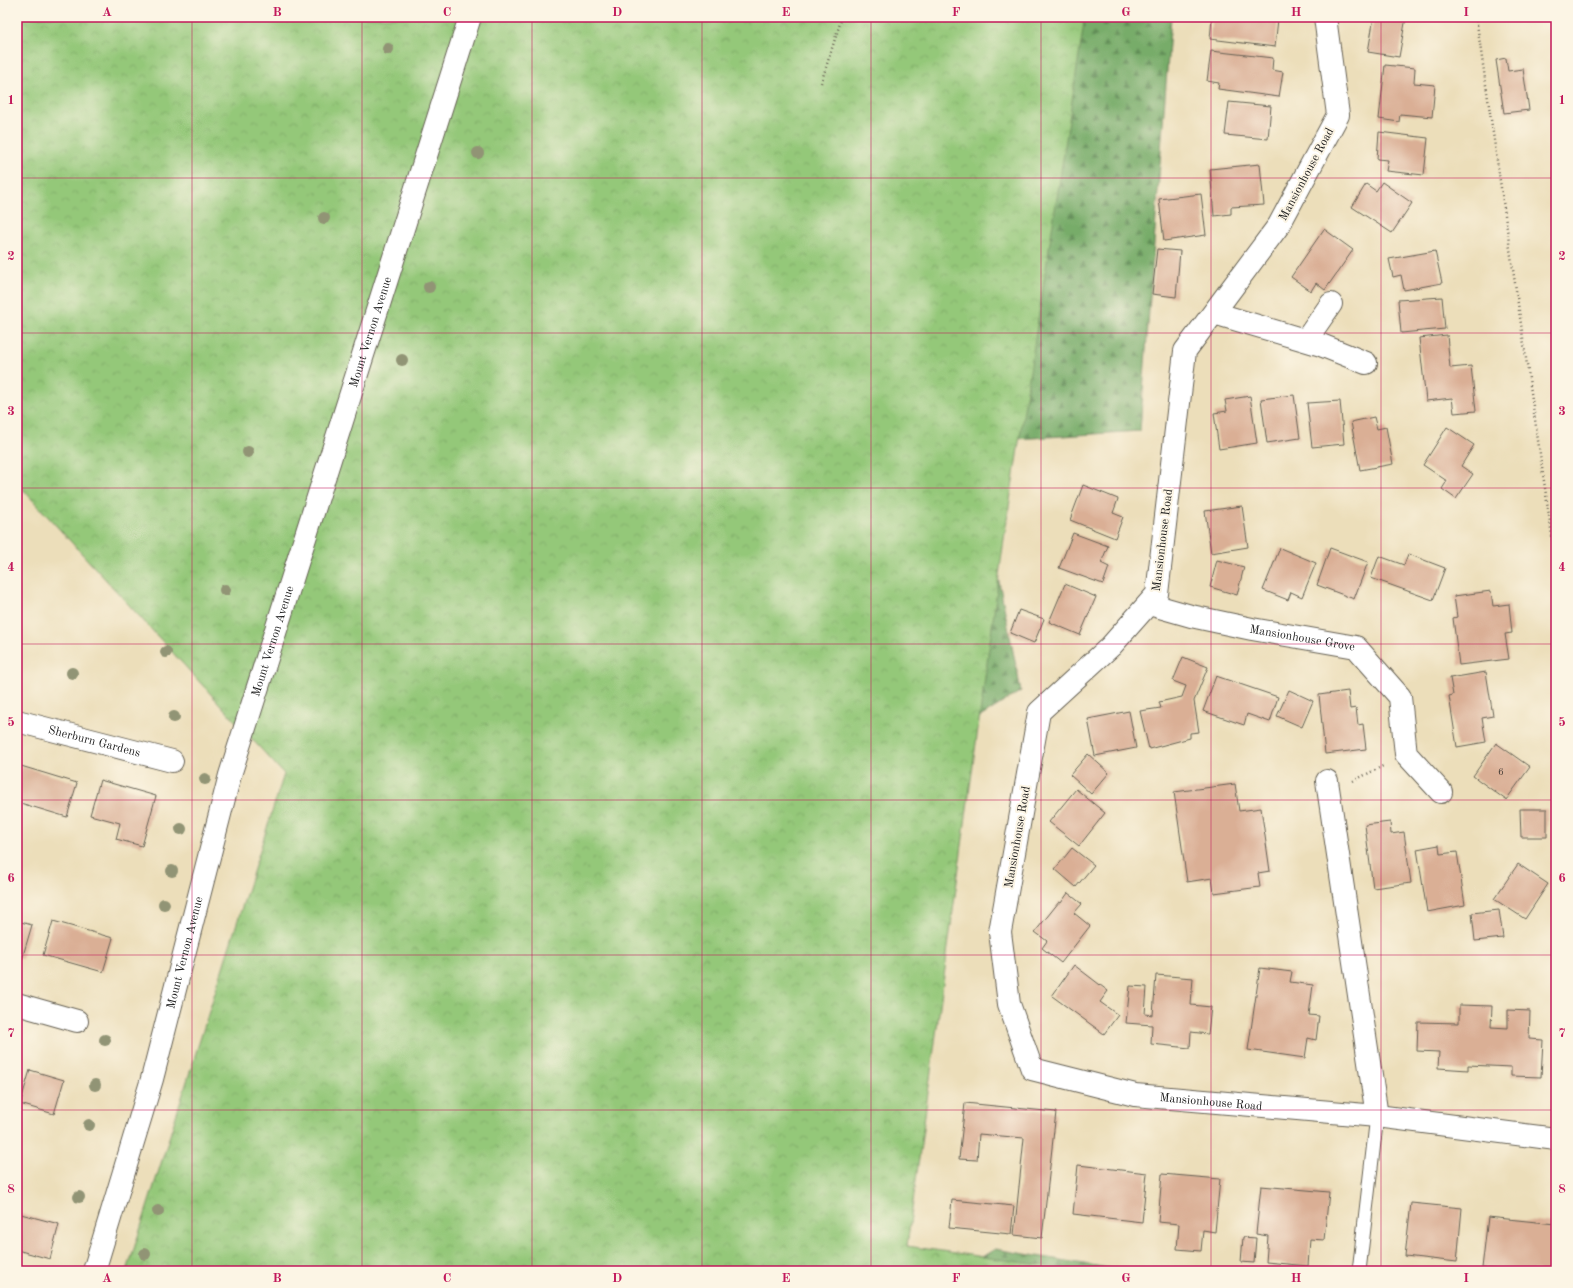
<svg xmlns="http://www.w3.org/2000/svg" width="1573" height="1288" viewBox="0 0 1573 1288" font-family="'Old Standard TT',serif">
  <defs>
    <pattern id="forest-firs" width="22" height="20" patternUnits="userSpaceOnUse"><rect width="22" height="20" fill="#77ac69"/><path d="M5 1l3.5 6h-7zM16 11l3.5 6h-7z" fill="#618b56"/></pattern>
    <pattern id="park-crowns" width="20" height="18" patternUnits="userSpaceOnUse"><rect width="20" height="18" fill="#94c879"/><path d="M2 6a3 3 0 1 1 6 0M12 15a3 3 0 1 1 6 0" fill="none" stroke="#7fab68"/></pattern>
  </defs>
  <rect width="100%" height="100%" fill="#fcf5e5"/>
  <filter id="ink" filterUnits="userSpaceOnUse"><feTurbulence type="fractalNoise" baseFrequency=".025" numOctaves="2"/><feDisplacementMap in="SourceGraphic" scale="8" xChannelSelector="R" yChannelSelector="G"/><feConvolveMatrix kernelMatrix="1 2 1 2 8 2 1 2 1" color-interpolation-filters="sRGB"/></filter>
  <filter id="wash" filterUnits="userSpaceOnUse"><feTurbulence type="fractalNoise" baseFrequency=".012" numOctaves="4" result="noise"/><feDisplacementMap in="SourceGraphic" scale="16" xChannelSelector="R" yChannelSelector="G"/><feGaussianBlur stdDeviation="0.9" result="paint"/><feColorMatrix in="noise" values="0 0 0 0 0 0 0 0 0 0 0 0 0 0 0 0 0 1.4 0 .05"/><feComposite in="paint" operator="in"/></filter>
  <g filter="url(#wash)">
    <rect width="100%" height="100%" fill="#ecdeba"/>
    <!-- forest -->
    <path fill="url(#forest-firs)" stroke="#4a6442" d="M994 17H1171L1140 431 1016 439 987 522 1021 691 963 728Z
      M995 1249 1126 1271H959Z"/>
    <!-- park -->
    <path fill="url(#park-crowns)" stroke="#58724a" d="M17 17H1085L1004 539 907 1246 1081 1271H127L284 774 17 483Z"/>
    <g id="blocks">
      <!-- building -->
      <path fill="#daaf95" d="M1212 17H1265L1278 19 1275 47 1210 39Z
        M1374 17H1406L1399 57 1368 52Z
        M1211 51 1273 58 1272 70 1283 72 1279 97 1218 89 1219 83 1207 81Z
        M1506 58 1508 71 1523 69 1529 110 1504 113 1496 60Z
        M1385 65 1415 68 1414 83 1435 85 1432 117 1400 114 1399 122 1379 119Z
        M1229 102 1271 106 1268 139 1225 135Z
        M1379 132 1428 138 1424 175 1386 171 1388 160 1377 159Z
        M1260 164 1264 205 1231 207V214L1214 216 1210 169Z
        M1382 182 1412 203 1392 233 1352 207 1366 184 1376 191Z
        M1201 194 1206 235 1164 241 1159 199Z
        M1324 229 1353 250 1325 290 1316 283 1311 291 1291 277Z
        M1157 249 1180 251 1176 297 1152 294Z
        M1435 251 1442 283 1404 290 1401 275 1393 277 1389 259Z
        M1442 297 1445 329 1401 333 1398 300Z
        M1447 335 1450 368 1471 366 1476 411 1454 413 1452 398 1426 401 1419 338Z
        M1294 395 1300 438 1267 443 1261 399Z
        M1250 396 1257 443 1219 449 1214 413 1227 411 1225 400Z
        M1340 401 1344 444 1312 447 1307 403Z
        M1374 417 1377 429 1386 427 1393 464 1360 470 1351 422Z
        M1447 427 1474 445 1461 466 1473 474 1456 499 1442 489 1447 481 1423 465Z
        M1083 485 1118 499 1113 513 1123 517 1115 538 1070 520Z
        M1242 506 1248 547 1211 553 1205 511Z
        M1073 533 1108 546 1101 563 1109 567 1103 584 1059 568Z
        M1280 548 1316 563 1302 597 1291 592 1288 600 1263 590Z
        M1330 548 1368 562 1354 599 1317 585Z
        M1408 554 1445 568 1433 600 1371 578 1379 556 1404 565Z
        M1217 560 1244 567 1237 595 1210 587Z
        M1065 584 1096 597 1080 635 1049 622Z
        M1491 591 1493 606 1509 604 1512 633 1505 634 1509 659 1459 665 1453 618 1457 617 1454 596Z
        M1019 610 1044 619 1034 643 1010 633Z
        M1183 657 1208 667 1194 701 1199 732 1190 733V738L1149 749 1140 711 1161 708 1159 702 1182 697 1186 686 1173 681Z
        M1486 672 1493 716 1482 718 1486 742 1457 747 1449 696 1453 695 1450 678Z
        M1216 676 1278 697 1270 722 1247 714 1244 725 1203 711Z
        M1289 690 1313 701 1302 727 1277 716Z
        M1348 691 1350 709 1356 708 1358 725 1363 724 1366 749 1325 754 1319 695Z
        M1129 711 1136 748 1095 756 1088 719Z
        M1496 743 1530 767 1506 800 1473 776Z
        M1088 754 1109 773 1091 794 1070 775Z
        M21 766 77 783 67 817 17 802V781Z
        M100 780 156 796 142 846 116 839 120 823 90 815Z
        M1235 784 1239 811 1261 808 1270 871 1258 873 1260 887 1214 893 1212 878 1187 882 1174 792Z
        M1076 789 1105 813 1079 846 1049 822Z
        M1520 809H1547V837H1521Z
        M1390 822 1391 834 1404 832 1411 883 1373 888 1365 825Z
        M1439 845 1440 854 1457 852 1465 905 1427 912 1417 849Z
        M1072 848 1094 865 1076 887 1055 869Z
        M1518 864 1548 884 1525 919 1494 899Z
        M1068 893 1082 904 1074 913 1090 926 1061 963 1042 948 1047 941 1035 932 1059 902 1061 903Z
        M1499 910 1503 938 1475 941 1472 913Z
        M17 921 32 925 22 959 17 958Z
        M53 921 113 938 103 972 43 955Z
        M1074 965 1108 991 1100 1002 1118 1015 1104 1034 1052 996Z
        M1260 968 1292 972 1290 982 1313 985 1309 1015 1319 1016 1316 1040 1308 1038 1305 1058 1248 1050Z
        M1156 975 1193 978 1191 1005 1211 1007 1208 1034 1191 1032 1190 1048 1151 1044 1152 1025 1126 1023 1130 986 1147 987 1145 1014 1153 1015Z
        M1459 1005 1492 1006 1491 1027 1508 1028V1010L1530 1011 1529 1039 1543 1040 1541 1077 1511 1076V1067L1468 1065V1070L1438 1068 1439 1052 1417 1051 1418 1022 1459 1023Z
        M30 1070 64 1080 54 1114 20 1104Z
        M965 1103 1056 1112 1042 1238 1014 1235 1024 1138 979 1134 977 1160 959 1159Z
        M1078 1165 1147 1173 1142 1222 1073 1214Z
        M1162 1174 1220 1179 1215 1232 1203 1230 1201 1251 1177 1249 1179 1224 1158 1222Z
        M1261 1186 1329 1192 1324 1240 1310 1239 1308 1266 1266 1262 1268 1236 1256 1234Z
        M952 1200 1014 1206 1011 1234 949 1228Z
        M1411 1203 1462 1208 1457 1262 1405 1256Z
        M17 1213 59 1224 50 1259 17 1250Z
        M1488 1217 1556 1224 1551 1271H1501V1270L1482 1268Z
        M1243 1237 1256 1238 1254 1263 1241 1262Z"/>
    </g>
  </g>
  <g filter="url(#ink)">
    <use href="#blocks" fill-opacity="0" stroke="#656053" stroke-width="1"/>
    <g fill="none" stroke-linecap="round" stroke-linejoin="round">
      <defs>
        <path id="service" d="M1359 1271 1377 1116"/>
        <g id="minor">
          <path id="s1" d="M1325 17 1338 115 1279 225 1185 351 1157 594 1111 646 1039 712 1000 932 1009 1004 1032 1069 1135 1095 1377 1116 1556 1139"/>
          <path d="M1214 313 1321 345 1366 363"/>
          <path d="M1306 340 1331 304"/>
          <path id="s2" d="M1149 604 1191 616 1252 629 1356 647 1400 697 1406 754 1441 792"/>
          <path id="s3" d="M17 721 172 761"/>
          <path d="M1327 781 1377 1116"/>
          <path d="M17 1004 77 1021"/>
        </g>
        <g id="secondary">
          <path id="s4" d="M94 1271 152 1079 230 775 470 17"/>
        </g>
      </defs>
      <!-- service casing -->
      <use href="#service" stroke="#656053" stroke-width="15"/>
      <!-- minor casing -->
      <use href="#minor" stroke="#656053" stroke-width="24"/>
      <!-- secondary casing -->
      <use href="#secondary" stroke="#656053" stroke-width="24"/>
      <!-- path -->
      <path stroke="#656053" stroke-width="2.5" stroke-dasharray="1 3" stroke-linecap="butt" d="M1476 17 1556 563
        M821 83 842 17
        M1353 781 1383 766"/>
      <!-- service -->
      <use href="#service" stroke="#fff" stroke-width="13"/>
      <!-- minor -->
      <use href="#minor" stroke="#fff" stroke-width="22"/>
      <!-- secondary -->
      <use href="#secondary" stroke="#fff" stroke-width="22"/>
    </g>
    <!-- trees -->
    <g fill="#919475">
      <circle cx="388" cy="49" r="6"/>
      <circle cx="478" cy="153" r="6"/>
      <circle cx="324" cy="218" r="6"/>
      <circle cx="429" cy="287" r="6"/>
      <circle cx="402" cy="360" r="6"/>
      <circle cx="248" cy="452" r="6"/>
      <circle cx="225" cy="590" r="6"/>
      <circle cx="166" cy="652" r="6"/>
      <circle cx="72" cy="673" r="6"/>
      <circle cx="174" cy="717" r="6"/>
      <circle cx="205" cy="779" r="6"/>
      <circle cx="181" cy="829" r="6"/>
      <circle cx="172" cy="871" r="6"/>
      <circle cx="164" cy="904" r="6"/>
      <circle cx="105" cy="1040" r="6"/>
      <circle cx="95" cy="1085" r="6"/>
      <circle cx="89" cy="1125" r="6"/>
      <circle cx="79" cy="1197" r="6"/>
      <circle cx="158" cy="1211" r="6"/>
      <circle cx="145" cy="1254" r="6"/>
    </g>
  </g>
  <!-- grid -->
  <path fill="none" stroke="#c2185b" stroke-width="1" stroke-opacity="0.55" d="M192 17V1271M362 17V1271M532 17V1271M702 17V1271M871 17V1271M1041 17V1271M1211 17V1271M1381 17V1271M17 178H1556M17 333H1556M17 488H1556M17 644H1556M17 800H1556M17 955H1556M17 1110H1556"/>
  <g text-anchor="middle" stroke-width="4" stroke-linejoin="round" paint-order="stroke">
    <!-- number labels -->
    <g font-size="10" fill="#4c413a">
      <text x="1501" y="775">6</text>
    </g>
    <!-- street labels -->
    <g font-size="12" fill="#1c1c1c" stroke="#fcf5e5">
      <text transform="translate(1306 174) rotate(-62)" y="4">Mansionhouse Road</text>
      <text dy="4" stroke="none"><textPath href="#s4" startOffset="979">Mount Vernon Avenue</textPath></text>
      <text transform="translate(1162 540) rotate(-83)" y="4">Mansionhouse Road</text>
      <text dy="4" stroke="none"><textPath href="#s2" startOffset="157">Mansionhouse Grove</textPath></text>
      <text dy="4" stroke="none"><textPath href="#s4" startOffset="655">Mount Vernon Avenue</textPath></text>
      <text dy="4" stroke="none"><textPath href="#s3" startOffset="80">Sherburn Gardens</textPath></text>
      <text transform="translate(1017 837) rotate(-80)" y="4">Mansionhouse Road</text>
      <text dy="4" stroke="none"><textPath href="#s4" startOffset="331">Mount Vernon Avenue</textPath></text>
      <text dy="4" stroke="none"><textPath href="#s1" startOffset="1340">Mansionhouse Road</textPath></text>
    </g>
  </g>
  <!-- margin -->
  <rect width="1573" height="1288" fill="none" stroke="#fcf5e5" stroke-width="44"/>
  <rect x="22" y="22" width="1529" height="1244" fill="none" stroke="#c2185b" stroke-width="1.5"/>
  <g font-size="13" text-anchor="middle" font-weight="bold" fill="#c2185b">
    <text x="107" y="16">A</text>
    <text x="277" y="16">B</text>
    <text x="447" y="16">C</text>
    <text x="617" y="16">D</text>
    <text x="786" y="16">E</text>
    <text x="956" y="16">F</text>
    <text x="1126" y="16">G</text>
    <text x="1296" y="16">H</text>
    <text x="1466" y="16">I</text>
    <text x="11" y="104">1</text>
    <text x="1562" y="104">1</text>
    <text x="11" y="260">2</text>
    <text x="1562" y="260">2</text>
    <text x="11" y="415">3</text>
    <text x="1562" y="415">3</text>
    <text x="11" y="571">4</text>
    <text x="1562" y="571">4</text>
    <text x="11" y="726">5</text>
    <text x="1562" y="726">5</text>
    <text x="11" y="882">6</text>
    <text x="1562" y="882">6</text>
    <text x="11" y="1037">7</text>
    <text x="1562" y="1037">7</text>
    <text x="11" y="1193">8</text>
    <text x="1562" y="1193">8</text>
    <text x="107" y="1282">A</text>
    <text x="277" y="1282">B</text>
    <text x="447" y="1282">C</text>
    <text x="617" y="1282">D</text>
    <text x="786" y="1282">E</text>
    <text x="956" y="1282">F</text>
    <text x="1126" y="1282">G</text>
    <text x="1296" y="1282">H</text>
    <text x="1466" y="1282">I</text>
  </g>
</svg>
